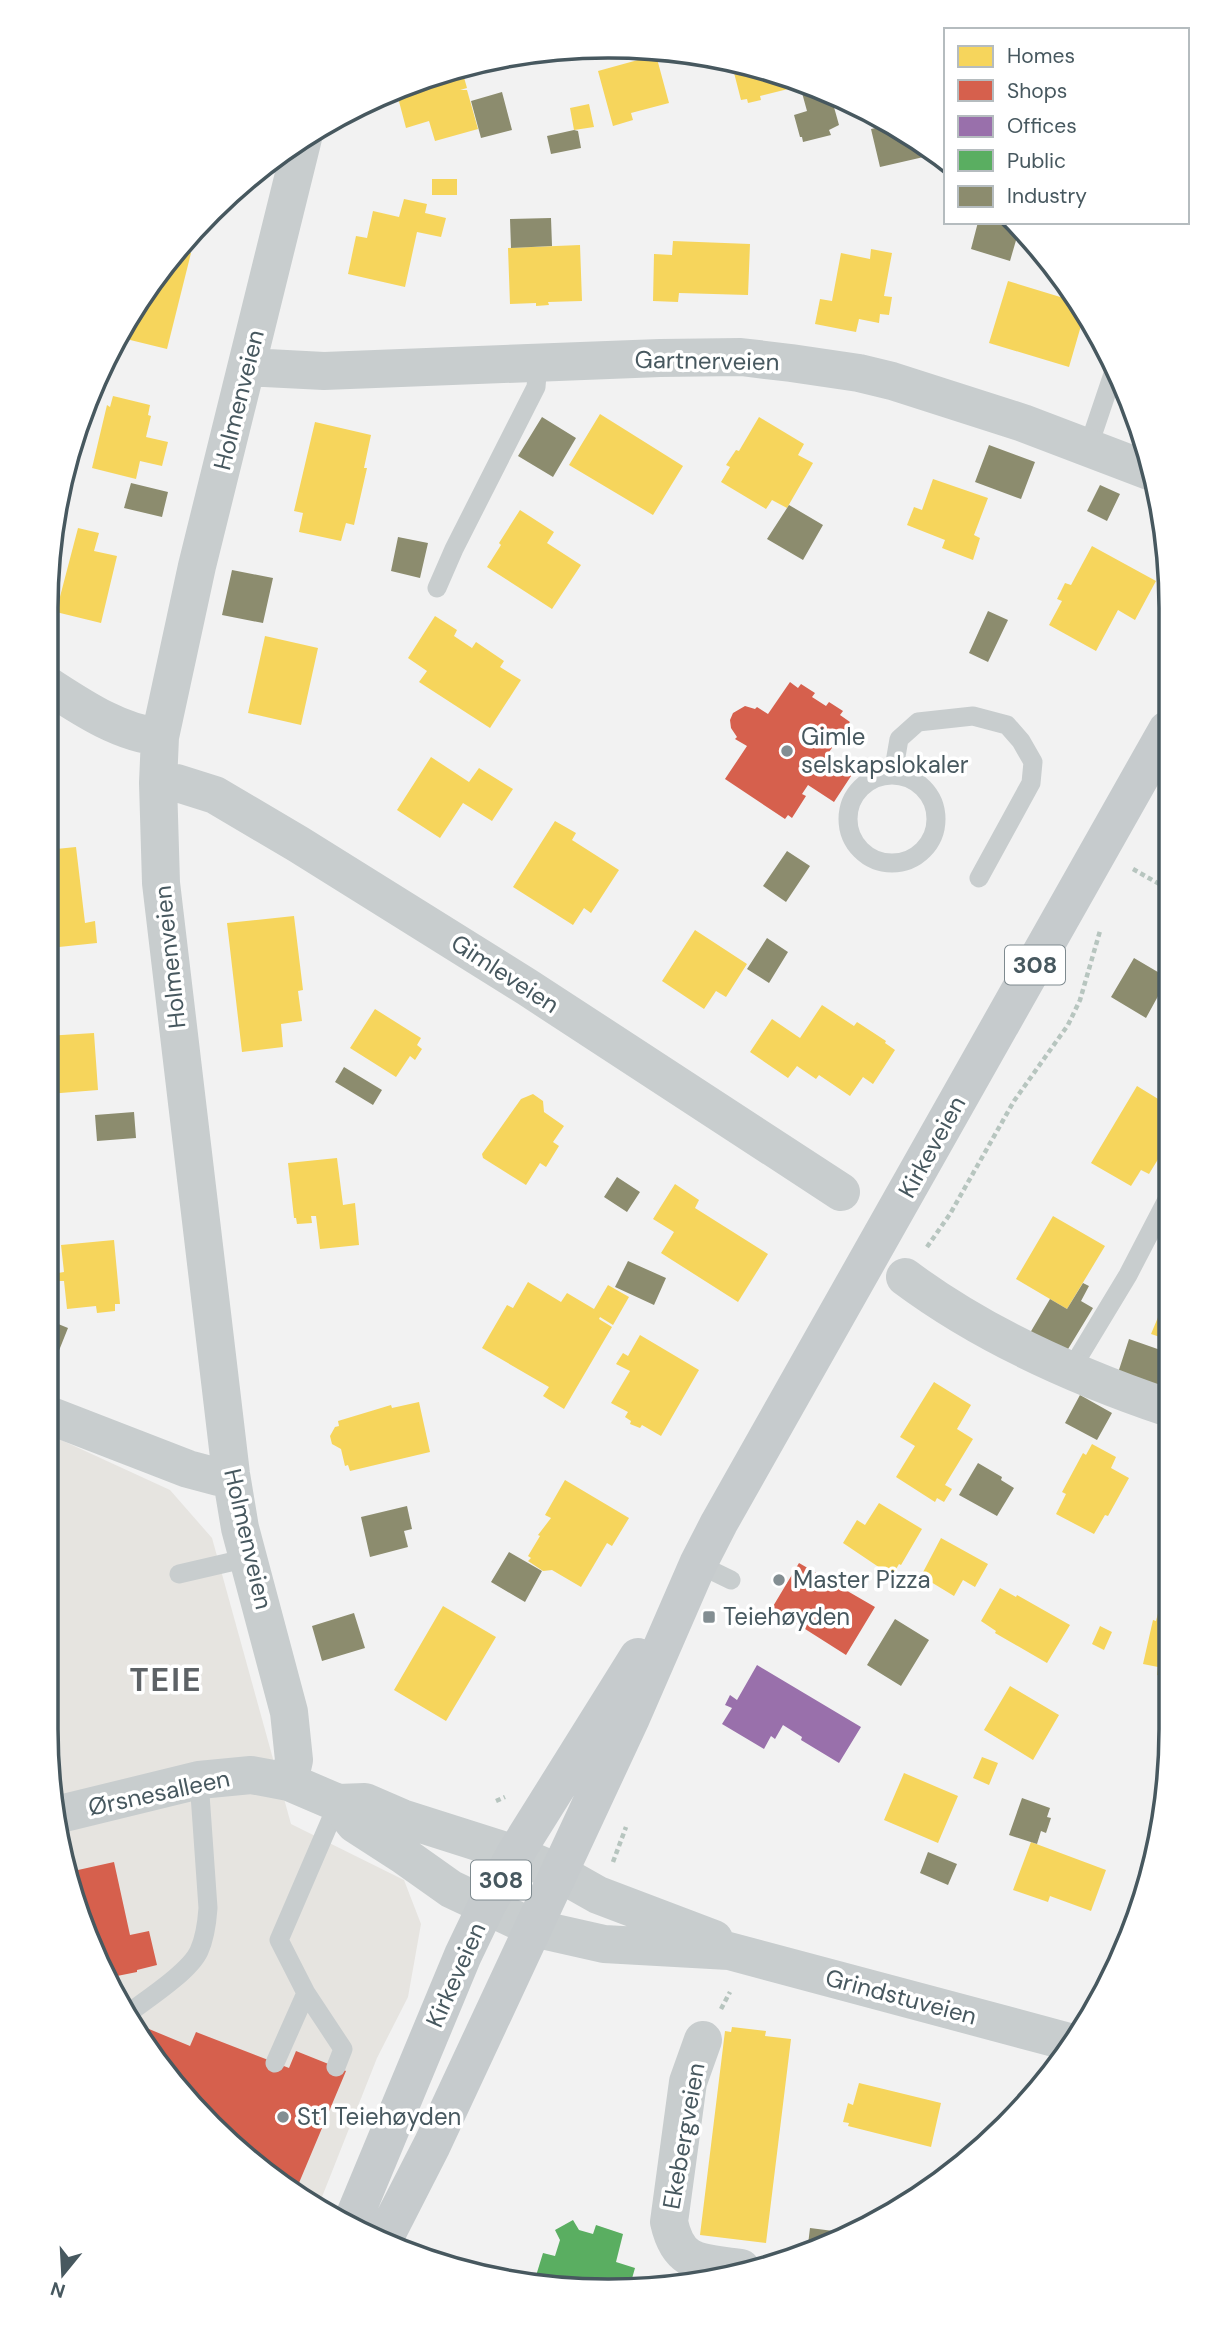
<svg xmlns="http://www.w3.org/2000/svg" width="1217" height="2337" viewBox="0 0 1217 2337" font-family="'DM Sans',sans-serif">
  <rect width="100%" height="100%" fill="#f2f2f2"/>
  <!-- commercial -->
  <path fill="#e6e4e0" d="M46 1433 170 1490 212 1538 291 1824 404 1880 421 1924 408 1997 377 2058 318 2207 296 2197 162 2072 76 1910 46 1728Z"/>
  <!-- homes -->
  <path fill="#f6d55c" d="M656 55 669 103 631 113 633 120 613 126 598 71Z
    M731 61 755 65 795 80 796 87 760 96 761 100 748 103 747 99 741 100Z
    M461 67 467 88 460 90H467L478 129 435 141 429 121 406 128 396 90 428 75Z
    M589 104 594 127 574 130 570 108Z
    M432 179H457V195H432Z
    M404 199 427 204 425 213 446 218 441 237 417 232 405 287 348 274 356 236 367 238 373 211 399 217Z
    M673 241 750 244 748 295 679 293 678 302 653 301 654 254 672 255Z
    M580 245 582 301 548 302 549 305 536 306V303L510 304 508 248Z
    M177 249 191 253 167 349 118 337 162 265Z
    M871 249 892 253 884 296 892 297 889 315 880 314 879 323 859 319 856 332 815 324 820 299 832 301 841 253 870 259Z
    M1008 281 1080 303 1085 312 1069 367 989 343Z
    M113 396 150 405 148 415 151 416 146 437 168 442 162 466 140 461 136 479 92 468 107 405 110 407Z
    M600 414 683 466 653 515 569 465Z
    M759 417 804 444 798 455 813 463 787 508 772 500 766 509 721 482 730 467 726 465 736 450 739 451Z
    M315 422 371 435 364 468H367L354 525 346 523 341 541 299 532 303 513 294 511Z
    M933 479 988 498 974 535 980 538 973 560 942 548 945 540 907 525 914 507 922 510Z
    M520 510 554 532 547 543 581 565 552 609 487 567 501 545 499 543Z
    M78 528 99 533 94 551 117 556 101 623 56 612Z
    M1092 546 1156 581 1135 620 1118 610 1096 651 1049 625 1062 601 1057 599 1065 583 1071 585Z
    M435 616 457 630 454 636 472 648 476 642 504 661 500 667 521 680 490 728 419 682 427 671 408 658Z
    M265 636 318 648 301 725 248 713Z
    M431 757 469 782 479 768 513 789 492 821 463 803 440 838 397 810Z
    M555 821 576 833 572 840 619 870 591 913 584 908 573 925 513 887Z
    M76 847 85 923 95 921 97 943 59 947 57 928 46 929V850Z
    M294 916 303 990 298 991 302 1021 281 1024 283 1047 242 1052 227 923Z
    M695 930 747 964 726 997 716 991 704 1009 662 981Z
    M822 1005 854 1026 857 1022 886 1041 885 1043 895 1050 873 1084 863 1077 850 1096 819 1075 816 1079 797 1066 788 1078 750 1052 772 1019 800 1038Z
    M375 1009 421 1038 417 1045 422 1049 415 1060 410 1056 396 1077 350 1048Z
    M94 1033 98 1090 48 1094 46 1036Z
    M1137 1086 1168 1105V1123L1166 1127 1168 1128V1143L1149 1174 1141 1170 1131 1186 1091 1163Z
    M533 1094 543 1101 544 1112 564 1126 553 1142 559 1146 546 1167 540 1163 526 1185 483 1158 482 1154 521 1099Z
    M337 1158 343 1205 355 1203 359 1245 320 1249 316 1216H311L312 1223 297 1224 296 1218H294L288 1163Z
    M675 1184 699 1200 695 1208 768 1254 738 1302 661 1253 674 1232 653 1219Z
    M1053 1216 1105 1246 1067 1309 1016 1279Z
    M114 1240 120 1304H115V1311L97 1313 96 1306 67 1309 64 1281H59L58 1273 64 1272 61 1245Z
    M528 1282 561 1302 567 1293 594 1309 608 1285 629 1297 613 1325 600 1317 599 1319 612 1327 564 1409 543 1396 549 1387 482 1348 507 1305 513 1308Z
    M1169 1291V1340L1151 1334Z
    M640 1335 699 1370 661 1436 642 1425 640 1428 630 1424 631 1421 625 1417 628 1412 611 1403 630 1371 616 1364 623 1353 628 1356Z
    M934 1382 971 1405 957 1429 973 1439 945 1485 952 1489 944 1502 937 1498 935 1502 896 1477 915 1446 900 1437Z
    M419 1402 430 1452 350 1471 348 1465 345 1466 341 1449 332 1444 330 1436 335 1427 339 1426 338 1421 391 1405 392 1408Z
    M1092 1444 1116 1457 1111 1468 1129 1478 1108 1516 1105 1515 1094 1534 1056 1514 1066 1494 1062 1492 1083 1453 1086 1455Z
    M565 1480 629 1518 612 1546 607 1543 581 1587 552 1570 543 1571 528 1561 531 1558 528 1556 540 1536 538 1535 551 1518 545 1515Z
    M879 1503 922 1529 901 1565 899 1564 892 1576 843 1543 857 1520 865 1525Z
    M941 1538 988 1564 975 1587 963 1580 954 1596 921 1576Z
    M1000 1588 1016 1597 1017 1595 1070 1625 1047 1663 995 1633 996 1631 981 1621Z
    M1162 1598 1169 1599 1164 1620 1170 1621V1678L1157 1675 1158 1667 1143 1664 1153 1620 1156 1621Z
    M443 1606 496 1637 446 1721 394 1690Z
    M1100 1626 1112 1632 1104 1650 1092 1644Z
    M1010 1686 1059 1715 1033 1760 984 1730Z
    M982 1757 998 1763 989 1785 973 1778Z
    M904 1773 958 1796 938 1843 884 1820Z
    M1031 1842 1106 1870 1091 1911 1050 1896 1048 1902 1013 1890Z
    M732 2027 766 2031 765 2036 791 2039 766 2243 700 2235 725 2031 731 2032Z
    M859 2083 941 2103 931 2147 848 2126 849 2123 843 2122 848 2103 853 2105Z"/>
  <!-- shops -->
  <path fill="#d6604d" d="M790 682 798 688 801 684 815 693 812 697 826 706 829 702 843 711 840 715 850 722 827 755 853 773 834 802 808 785 802 794 806 796 792 818 788 815 785 819 725 779 747 746 735 739 737 737 731 728 730 720 733 713 745 706 755 709 757 707 768 714Z
    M799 1563 875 1607 846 1655 772 1608Z
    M114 1862 130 1935 149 1931 157 1965 137 1970V1972L112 1977 76 1910 69 1872Z
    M149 2029 190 2046 196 2032 289 2068 296 2051 346 2071 296 2190 283 2184 252 2155 254 2151 240 2145 162 2072 145 2039Z"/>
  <!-- offices -->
  <path fill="#9970ab" d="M757 1665 861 1727 839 1763 801 1740 802 1737 783 1725 775 1739 771 1736 764 1749 722 1724 732 1708 725 1705 730 1695 737 1700Z"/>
  <!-- public -->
  <path fill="#5aae61" d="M573 2220 579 2230 593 2234 596 2225 623 2234 616 2262 635 2268 629 2289 535 2279 543 2253 555 2256 560 2240 555 2230Z"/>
  <!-- industry -->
  <path fill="#8c8c6e" d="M799 82 823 91 826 102 832 100 839 125 829 130 831 135 803 142 802 137H800L794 115 807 111Z
    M502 92 512 130 481 138 471 101Z
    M890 125 927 150 928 156 880 167 871 129Z
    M574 130 578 131 581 148 551 154 547 136Z
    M551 218 552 246 511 248 510 219Z
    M978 222H1012L1019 230 1010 261 971 249Z
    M542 417 576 438 553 477 518 456Z
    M989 445 1035 462 1021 499 975 482Z
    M131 483 168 492 162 517 124 508Z
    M1100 485 1120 494 1107 521 1087 511Z
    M789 505 823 525 803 560 767 539Z
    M398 537 428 543 420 578 391 571Z
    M232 570 273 578 263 623 222 615Z
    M988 611 1008 620 988 662 969 653Z
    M787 851 810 866 786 902 763 886Z
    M767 938 788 952 769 983 747 969Z
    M1134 958 1168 978 1146 1018 1111 997Z
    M344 1067 382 1090 373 1105 335 1082Z
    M134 1112 136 1138 97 1141 95 1115Z
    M617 1177 640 1192 627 1212 604 1197Z
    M628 1261 666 1278 654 1305 615 1287Z
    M1083 1283 1089 1286 1081 1301 1093 1308 1065 1354 1030 1333 1050 1299 1067 1309Z
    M46 1319 68 1328 58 1353 46 1349Z
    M1129 1339 1169 1353V1374L1162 1396 1116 1379Z
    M1080 1395 1112 1413 1097 1440 1065 1423Z
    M978 1463 1002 1477 1001 1480 1014 1488 997 1516 959 1495Z
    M407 1506 412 1529 404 1531 408 1547 370 1557 361 1517Z
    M509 1552 542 1571 525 1602 491 1582Z
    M354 1613 365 1648 322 1661 312 1626Z
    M895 1619 929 1640 901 1686 867 1665Z
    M1022 1798 1050 1808 1047 1817 1051 1818 1046 1833 1041 1831 1037 1844 1009 1835Z
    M928 1852 957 1864 948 1885 920 1873Z
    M810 2228 849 2233 824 2248 807 2253Z"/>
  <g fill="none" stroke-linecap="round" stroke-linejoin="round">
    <!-- path -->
    <path stroke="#b7c5bf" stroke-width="4.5" stroke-dasharray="5 3.5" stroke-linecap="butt" d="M1133 869 1168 889
      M927 1247 950 1214 1014 1101 1068 1025 1080 1000 1100 931
      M496 1801 505 1797
      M613 1862 626 1827
      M721 2009 730 1992
      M651 2289 657 2277"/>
    <!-- lane -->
    <path stroke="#c8cdce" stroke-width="19" d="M1088 448 1115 368
      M437 588 454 549 536 387 538 363
      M893 774 899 739 918 722 973 716 1007 725 1021 741 1033 762 1031 783 979 878
      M848 819a44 44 0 1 1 88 0a44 44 0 1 1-88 0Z
      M1070 1371 1128 1275 1169 1196
      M698 1564 731 1580
      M179 1574 248 1558
      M130 2012C149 1998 190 1971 199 1951 205 1938 207 1922 208 1908L199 1780
      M275 2063 306 1993
      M336 2067 343 2049 306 1993 279 1940 338 1803
      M286 2188 287 2186"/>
    <!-- street -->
    <path stroke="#c8cdce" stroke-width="38" d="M247 367 324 371 660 358 741 357 791 363 859 373 892 381 1023 423 1149 471
      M47 685C81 707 119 733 160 737
      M158 783H177L215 795 298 844 527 987 841 1192
      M905 1277C984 1336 1077 1377 1169 1408
      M46 1414 188 1469 218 1477 231 1474
      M289 1782 294 1760 289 1712 240 1528 231 1474 161 883 158 783 160 737 197 566 303 138
      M338 1803 355 1824 403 1855 451 1889 533 1928 604 1944 729 1951 1073 2043
      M60 1814 199 1780 251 1775 289 1782 338 1803 365 1802 402 1818 515 1854 559 1873 598 1895 714 1939
      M703 2040 688 2082 669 2222C679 2267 702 2262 741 2268"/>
    <!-- primary -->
    <path stroke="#c6cbcd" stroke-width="38" d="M352 2222 463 1955 486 1907 515 1854 638 1657
      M385 2237 432 2145 631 1718 698 1564 719 1523 1167 730"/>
  </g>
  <!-- markers -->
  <g fill="#838e92" stroke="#fff" stroke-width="2.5">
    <circle cx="787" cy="751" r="7"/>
    <circle cx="779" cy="1580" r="7"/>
    <rect x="702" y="1610" width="14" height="14" rx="3.5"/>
    <circle cx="283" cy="2117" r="7"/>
  </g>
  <g text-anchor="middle" stroke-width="7" stroke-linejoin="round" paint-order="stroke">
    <!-- shield labels -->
    <g fill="#fff" stroke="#7e8a8f" stroke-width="2">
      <rect x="1005" y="945.5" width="60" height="39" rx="5"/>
      <rect x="471" y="1860.5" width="60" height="39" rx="5"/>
    </g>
    <g font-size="23" font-weight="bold" fill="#47585f">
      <text x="1035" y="973">308</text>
      <text x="501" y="1888">308</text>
    </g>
    <!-- street labels -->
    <g font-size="24" fill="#47585f" stroke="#fff">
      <text transform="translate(707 361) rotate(1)" y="8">Gartnerveien</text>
      <text transform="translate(239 400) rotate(-76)" y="8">Holmenveien</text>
      <text transform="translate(170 957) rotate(-96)" y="8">Holmenveien</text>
      <text transform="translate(505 974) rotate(33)" y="8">Gimleveien</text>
      <text transform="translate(932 1147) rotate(-61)" y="8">Kirkeveien</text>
      <text transform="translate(248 1539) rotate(77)" y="8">Holmenveien</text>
      <text transform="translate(159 1793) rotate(-12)" y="8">Ørsnesalleen</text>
      <text transform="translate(456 1975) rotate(-66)" y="8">Kirkeveien</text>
      <text transform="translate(901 1997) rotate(15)" y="8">Grindstuveien</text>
      <text transform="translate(684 2136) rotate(-80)" y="8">Ekebergveien</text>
    </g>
    <!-- poi labels -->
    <g font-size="24" fill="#47585f" stroke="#fff" text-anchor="start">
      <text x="801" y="745">Gimle<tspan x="801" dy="28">selskapslokaler</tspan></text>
      <text x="793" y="1588">Master Pizza</text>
      <text x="723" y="1625">Teiehøyden</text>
      <text x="297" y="2125">St1 Teiehøyden</text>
    </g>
    <!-- district labels -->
    <g font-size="32" font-weight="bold" letter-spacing="2" fill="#5d6266" stroke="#fff">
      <text x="166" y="1691">TEIE</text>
    </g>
  </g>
  <!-- crop -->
  <path d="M0 0H1217V2337H0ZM608 58H609A550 550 0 0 1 1159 608V1729A550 550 0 0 1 609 2279H608A550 550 0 0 1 58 1729V608A550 550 0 0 1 608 58Z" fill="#fff" fill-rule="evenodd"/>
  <path fill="none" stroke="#47585f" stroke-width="3.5" d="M608 58H609A550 550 0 0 1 1159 608V1729A550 550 0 0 1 609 2279H608A550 550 0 0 1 58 1729V608A550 550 0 0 1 608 58Z"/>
  <!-- legend -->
  <rect x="944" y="28" width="245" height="196" fill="#ffffff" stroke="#b5bcbf" stroke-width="2"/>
  <rect x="958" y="46" width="35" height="21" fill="#f6d55c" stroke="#b5bcbf" stroke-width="2"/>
  <text x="1007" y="63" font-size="21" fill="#47585f">Homes</text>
  <rect x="958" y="80" width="35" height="21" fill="#d6604d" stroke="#b5bcbf" stroke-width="2"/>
  <text x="1007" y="98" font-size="21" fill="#47585f">Shops</text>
  <rect x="958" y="116" width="35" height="21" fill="#9970ab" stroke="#b5bcbf" stroke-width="2"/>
  <text x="1007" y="133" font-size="21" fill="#47585f">Offices</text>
  <rect x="958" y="150" width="35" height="21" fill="#5aae61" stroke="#b5bcbf" stroke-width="2"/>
  <text x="1007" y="168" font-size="21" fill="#47585f">Public</text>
  <rect x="958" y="186" width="35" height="21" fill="#8c8c6e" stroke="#b5bcbf" stroke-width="2"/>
  <text x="1007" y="203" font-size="21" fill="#47585f">Industry</text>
  <!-- north arrow -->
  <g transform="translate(63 2274) rotate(198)" stroke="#ffffff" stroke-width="5" paint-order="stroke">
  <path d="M0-5L12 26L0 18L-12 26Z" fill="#47585f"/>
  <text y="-10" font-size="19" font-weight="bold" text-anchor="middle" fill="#47585f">N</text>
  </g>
</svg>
